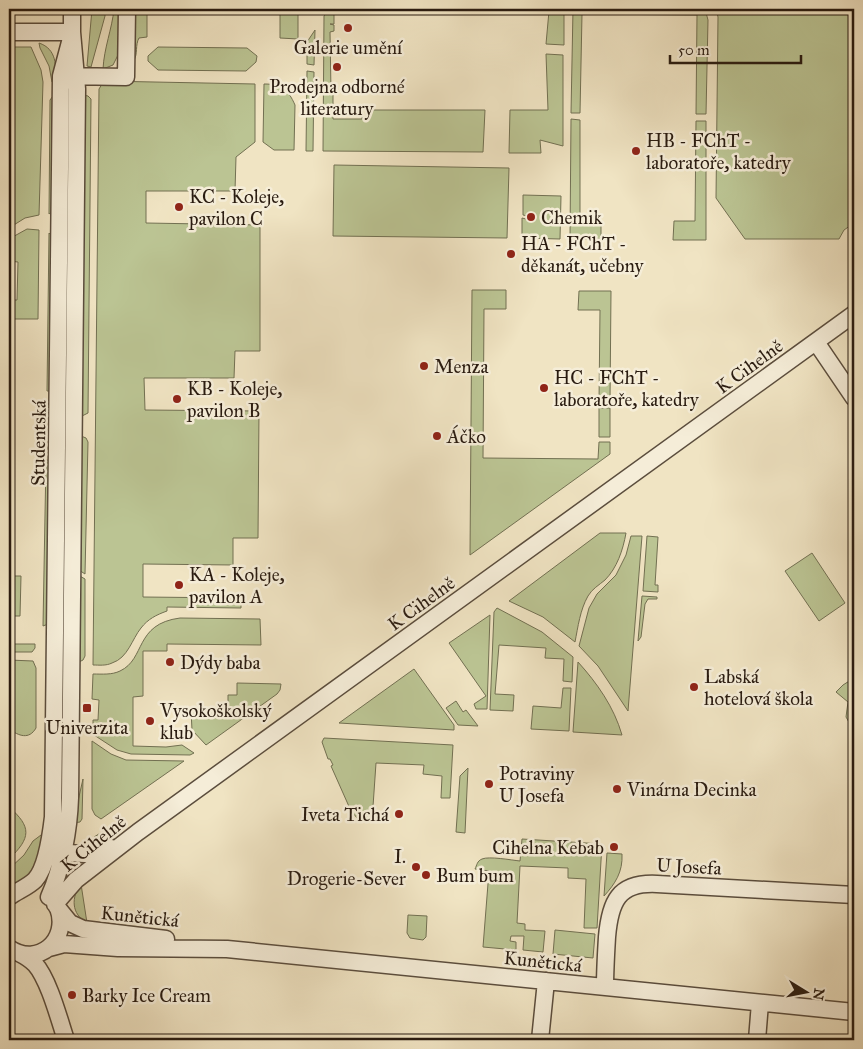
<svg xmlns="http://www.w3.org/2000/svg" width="863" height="1049" viewBox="0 0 863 1049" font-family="'IM FELL Great Primer',serif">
  <rect width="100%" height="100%" fill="#f0e4c3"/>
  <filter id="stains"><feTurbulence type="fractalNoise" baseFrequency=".004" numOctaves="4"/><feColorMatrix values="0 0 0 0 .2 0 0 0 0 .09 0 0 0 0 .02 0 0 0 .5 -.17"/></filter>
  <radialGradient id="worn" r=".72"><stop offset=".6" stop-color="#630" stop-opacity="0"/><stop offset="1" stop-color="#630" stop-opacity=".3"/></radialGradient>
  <!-- green -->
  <path fill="#bbc493" stroke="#727052" d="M92 9H105V16L91 67 87 66Z
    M114 9H119L118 55 113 65 103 69C104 48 112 29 114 9Z
    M132 9H147V37L139 38C135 45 138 54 134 60Z
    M280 9H298V39L280 38Z
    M329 9H334V24H330L334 25V31L330 32 331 92H333V119H362V117H367V110H485L483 152 323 151 324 16Z
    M546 9H564V45L546 44 549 11 546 10Z
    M573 9H705L708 20 706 114H696L697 15 582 14 580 113H571Z
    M716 9H854V223L844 230 839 239H745L716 198 718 17Z
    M315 30 314 65 307 64V42Z
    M39 43C57 49 56 66 56 82H52L49 66 40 48Z
    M9 47H31L41 70 43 82 39 215 25 218 9 228Z
    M158 47 247 48 257 56 256 62 246 71 158 70 148 61V56Z
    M546 54 563 55V146L540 140 541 153H509L510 110H548Z
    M307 71 314 72 313 151H306Z
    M104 81 255 84V142L236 157 235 191H146V223L260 225V351H235L234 378H144L145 410 259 411 258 538H233V565L143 564V597L241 598V608L167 607V611C156 615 148 619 141 628 132 639 128 658 112 663 106 666 99 665 93 665L99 89Z
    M264 84C281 84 288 89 295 105L294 150H274L263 142Z
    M83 95 88 96 91 99 88 413 82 416H80Z
    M53 96 54 210 49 214 50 100Z
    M571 119 580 120V220H601V239H570Z
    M696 121H706V240H673L674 221H695Z
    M334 165 509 168 507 238 333 236Z
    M523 195 561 196 560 239 522 238V218L534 221 535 214 529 213 528 216 523 215Z
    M27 229 39 230 38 319H9V300H17L18 262 9 261V239Z
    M49 233 52 236 53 391H47Z
    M472 290H506V309H484L483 458 598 459 599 442H610V454L470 555Z
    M579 291H611L610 402H599L600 310H578Z
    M599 408H610V437H599Z
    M81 436 86 438 88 442 85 574 79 570Z
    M46 460 53 461 48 624 43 626Z
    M600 533H626C623 550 617 568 605 580 599 585 592 589 588 596 580 610 578 627 575 642L543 617 509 601Z
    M631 536H642L628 711 598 666 579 646 589 608 597 594 616 575 626 555Z
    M647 536 658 537 655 585H658V592L643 591Z
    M812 553 845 603 819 621 785 571Z
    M78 575 85 579V656L83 660 77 663Z
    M9 576H21L20 616H9Z
    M642 596 657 597V599H648L645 604 641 637 638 641Z
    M497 608 542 632 573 657 572 682 563 681 564 659 545 658 546 648 499 645 495 694 514 695 513 711 490 710 494 612Z
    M490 615 487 709H476L474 704 486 696 449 643Z
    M180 618 260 619 261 645 167 644V651H143V696L133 697V746L166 747 182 745 194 753 190 755 131 754 117 750 94 735 93 732V720H98L99 700 92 699 93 674C102 674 112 675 120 671 146 659 134 624 180 618Z
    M9 644H35V648L32 652H9Z
    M9 660 33 661 36 668V728C29 740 19 736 9 729Z
    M578 662C597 683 614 707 622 735L573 732Z
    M414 669 454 725V730L339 723Z
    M854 678V731L846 717 848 702 836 692 843 685Z
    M237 683 281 684 280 690 277 694 206 745 192 730 191 710H228V695H237Z
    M563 688H571L569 731 531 729 533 706 561 708Z
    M456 701 463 712 466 710 478 726 458 725 446 708Z
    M324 738 453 745 450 798H441L442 776 423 774 424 765 376 763 372 821 358 819 351 811 331 766 333 765 330 759H328L322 742Z
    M92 741 111 754 126 760 184 761 101 819 95 815 92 809Z
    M468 768 465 833 456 832 460 776Z
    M83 779 82 819 80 822 73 823Z
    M9 807C32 827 31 838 9 859Z
    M107 829 114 839 105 845 90 847 94 837Z
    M41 835H46C38 863 38 874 9 887V869L24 855 33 841Z
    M522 839 602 844 597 928H584L586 879 568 878V868L520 866 517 923 525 924V930L545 931 543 952 523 950 524 936H511L510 941 516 942V950L483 947 489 871 475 869C477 865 477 861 482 859 489 856 511 860 520 861Z
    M607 853 622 854C623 872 615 884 604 896Z
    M81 884 87 923C71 914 71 897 81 884Z
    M408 915 427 916 426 937 423 940 410 938 407 933Z
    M555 930 595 934 593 958 553 954Z"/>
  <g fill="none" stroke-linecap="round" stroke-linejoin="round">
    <defs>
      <path id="street" d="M9 32H72
        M66 76 126 77 127 9
        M816 342 854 398
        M52 852 85 854 111 848
        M9 897C17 891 28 887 35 880 47 867 51 834 53 817L61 76 70 42
        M49 897C62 869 69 829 70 798L77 89 72 32V9
        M55 904 76 880 138 832 854 314
        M57 907 70 923 83 929 166 939
        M9 948C38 968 70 940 58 908
        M49 948 64 944 118 948 227 949 854 1012
        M19 953C25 956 30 959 35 964 49 980 59 1019 66 1040
        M605 987C605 970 606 954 607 937 610 902 618 882 657 884L854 895
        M540 1040 546 981
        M757 1040 760 1003"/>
    </defs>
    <!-- street casing -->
    <use href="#street" stroke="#5b4d3d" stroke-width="19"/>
    <!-- street -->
    <use href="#street" stroke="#f5edd8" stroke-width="16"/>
  </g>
  <!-- markers -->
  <g fill="#8f2418" stroke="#f5edd8" stroke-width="2">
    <circle cx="348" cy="28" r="5"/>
    <circle cx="337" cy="67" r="5"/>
    <circle cx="636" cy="151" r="5"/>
    <circle cx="179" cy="207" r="5"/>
    <circle cx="531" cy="217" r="5"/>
    <circle cx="511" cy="254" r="5"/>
    <circle cx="424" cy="366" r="5"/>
    <circle cx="544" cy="388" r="5"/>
    <circle cx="177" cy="399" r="5"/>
    <circle cx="437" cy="436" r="5"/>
    <circle cx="179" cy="585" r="5"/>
    <circle cx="170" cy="662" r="5"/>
    <circle cx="694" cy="687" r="5"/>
    <rect x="82" y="703" width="10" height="10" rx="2.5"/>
    <circle cx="150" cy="721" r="5"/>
    <circle cx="489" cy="784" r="5"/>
    <circle cx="617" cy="789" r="5"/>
    <circle cx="399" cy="814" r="5"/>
    <circle cx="614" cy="847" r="5"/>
    <circle cx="416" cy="867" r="5"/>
    <circle cx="426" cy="875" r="5"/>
    <circle cx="72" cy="995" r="5"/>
  </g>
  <g text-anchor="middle" stroke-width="5" stroke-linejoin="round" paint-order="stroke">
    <!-- poi labels -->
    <g font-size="19" fill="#291b10" stroke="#f5edd8" text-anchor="start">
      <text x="348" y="54" text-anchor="middle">Galerie umění</text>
      <text x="337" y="93" text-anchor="middle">Prodejna odborné<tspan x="337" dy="22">literatury</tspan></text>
      <text x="646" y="147">HB - FChT -<tspan x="646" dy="22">laboratoře, katedry</tspan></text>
      <text x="189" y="203">KC - Koleje,<tspan x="189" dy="22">pavilon C</tspan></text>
      <text x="541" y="224">Chemik</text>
      <text x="521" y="250">HA - FChT -<tspan x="521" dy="22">děkanát, učebny</tspan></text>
      <text x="434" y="373">Menza</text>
      <text x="554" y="384">HC - FChT -<tspan x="554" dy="22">laboratoře, katedry</tspan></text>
      <text x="187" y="395">KB - Koleje,<tspan x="187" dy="22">pavilon B</tspan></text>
      <text x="447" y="443">Áčko</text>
      <text x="189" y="581">KA - Koleje,<tspan x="189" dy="22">pavilon A</tspan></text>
      <text x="180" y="669">Dýdy baba</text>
      <text x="704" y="683">Labská<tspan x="704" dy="22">hotelová škola</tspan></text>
      <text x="160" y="717">Vysokoškolský<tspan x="160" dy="22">klub</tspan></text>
      <text x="87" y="734" text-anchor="middle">Univerzita</text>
      <text x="499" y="780">Potraviny<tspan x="499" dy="22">U Josefa</tspan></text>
      <text x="627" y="796">Vinárna Decinka</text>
      <text x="389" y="821" text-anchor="end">Iveta Tichá</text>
      <text x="604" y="854" text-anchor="end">Cihelna Kebab</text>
      <text x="406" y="863" text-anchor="end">I.<tspan x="406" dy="22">Drogerie-Sever</tspan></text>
      <text x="436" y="882">Bum bum</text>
      <text x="82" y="1002">Barky Ice Cream</text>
    </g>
    <!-- street labels -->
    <g font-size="19" fill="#291b10" stroke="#f5edd8">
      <text transform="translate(749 366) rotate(-36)" y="7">K Cihelně</text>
      <text transform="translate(38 443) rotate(-89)" y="7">Studentská</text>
      <text transform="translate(421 603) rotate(-36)" y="7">K Cihelně</text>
      <text transform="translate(93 843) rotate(-39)" y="7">K Cihelně</text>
      <text transform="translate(689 866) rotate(3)" y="7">U Josefa</text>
      <text transform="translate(140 916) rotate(6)" y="7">Kunětická</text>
      <text transform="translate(543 961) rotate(6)" y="7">Kunětická</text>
    </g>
  </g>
  <!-- margin -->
  <rect width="863" height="1049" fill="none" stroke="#f0e4c3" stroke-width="30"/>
  <rect x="10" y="10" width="843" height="1029" fill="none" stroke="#291b10" stroke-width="2.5"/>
  <rect x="15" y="15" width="833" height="1019" fill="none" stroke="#291b10"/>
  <!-- north arrow -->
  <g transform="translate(806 992) rotate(100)" stroke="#f5edd8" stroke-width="4" paint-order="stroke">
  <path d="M0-4L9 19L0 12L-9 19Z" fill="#291b10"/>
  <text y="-8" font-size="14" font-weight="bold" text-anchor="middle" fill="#291b10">N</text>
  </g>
  <!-- scale -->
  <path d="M670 55v8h131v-8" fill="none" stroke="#291b10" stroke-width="2.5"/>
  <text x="678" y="55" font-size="15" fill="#291b10" stroke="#f5edd8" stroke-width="4" paint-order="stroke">50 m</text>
  <rect width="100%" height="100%" filter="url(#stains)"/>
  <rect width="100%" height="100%" fill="url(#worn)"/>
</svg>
